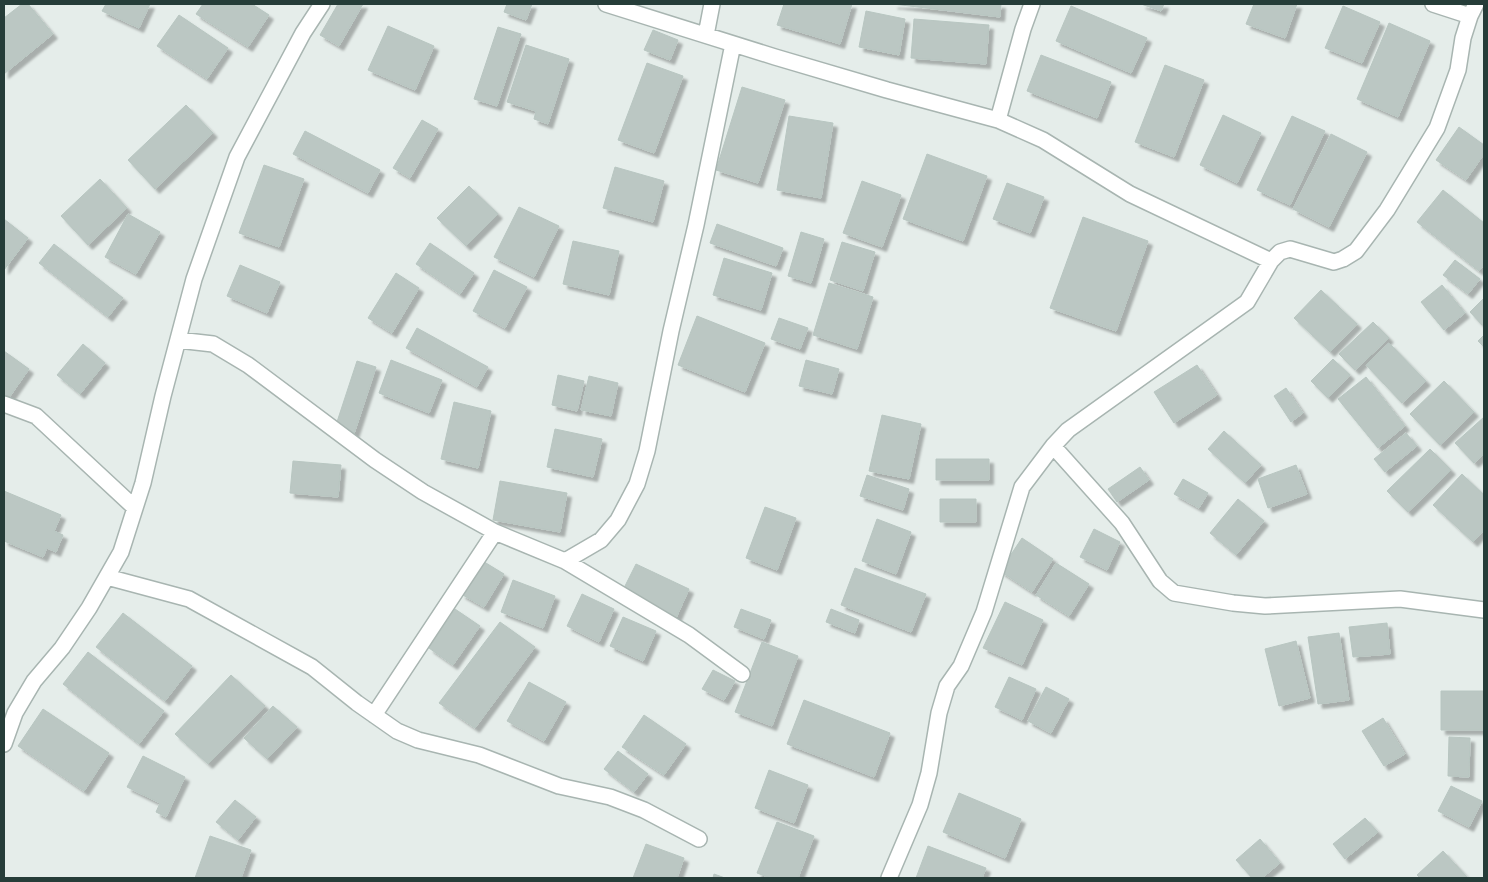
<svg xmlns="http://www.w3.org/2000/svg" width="1488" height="882" viewBox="0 0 1488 882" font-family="'Noto Sans',sans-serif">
  <defs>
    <filter id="shadow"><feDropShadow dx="4.5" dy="4.5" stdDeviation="1" flood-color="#0004"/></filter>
  </defs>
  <rect width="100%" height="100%" fill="#e5edea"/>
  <!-- building -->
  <path fill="#bbc7c3" stroke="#b8c6c1" filter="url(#shadow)" d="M22 4H28L53 34 4 74V18Z
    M106 4H150L139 28 102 11Z
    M203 4H252L269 15 248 47 196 14Z
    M338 4H363L339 46 320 35Z
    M507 4H532L526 20 504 12Z
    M784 4H852L840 44 777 25Z
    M893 4H1001L1000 17Z
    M1141 4H1164L1161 11Z
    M1254 4H1297L1285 38 1246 24Z
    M1071 6 1147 38 1131 73 1056 41Z
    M1343 6 1380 22 1362 63 1325 48Z
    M866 11 905 19 899 55 859 47Z
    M179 15 228 48 207 79 157 46Z
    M914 19 989 25 986 64 911 58Z
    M1389 23 1430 41 1398 117 1357 99Z
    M388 26 434 46 415 90 368 70Z
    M498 27 521 34 497 106 474 99Z
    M653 30 678 40 670 60 644 50Z
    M526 45 569 59 548 124 534 119 536 111 507 102Z
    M1041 55 1111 82 1097 118 1027 91Z
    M647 63 683 76 654 153 618 140Z
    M1165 65 1204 80 1174 157 1135 142Z
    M742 87 785 100 758 183 716 170Z
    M186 105 213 133 155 189 128 160Z
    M1223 115 1261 133 1237 183 1200 165Z
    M789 116 833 123 821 198 777 190Z
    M1292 116 1325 131 1290 205 1257 190Z
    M422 120 438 129 410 178 393 168Z
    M1459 127 1484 145V154L1466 180 1436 160Z
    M305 131 380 170 368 193 293 154Z
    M1331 134 1367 152 1329 227 1293 209Z
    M927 154 987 176 963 241 903 219Z
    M264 165 304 179 279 247 239 233Z
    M615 167 664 181 653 222 603 208Z
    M100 179 127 208 88 245 61 216Z
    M862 181 901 195 882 247 843 233Z
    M1007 183 1044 197 1030 233 993 219Z
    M469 186 498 214 466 246 437 218Z
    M1443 190 1484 223V265L1479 271 1417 222Z
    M519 207 559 226 534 277 494 257Z
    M128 214 160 232 136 274 105 257Z
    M1083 217 1148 241 1116 331 1050 308Z
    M4 219 28 238 4 270Z
    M717 224 783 248 776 266 710 243Z
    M801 232 824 239 811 283 788 276Z
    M573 241 619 251 609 295 563 284Z
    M842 242 875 252 863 291 830 280Z
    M430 243 474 273 460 294 416 264Z
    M54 244 123 298 108 317 39 263Z
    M724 258 772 273 761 310 713 295Z
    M1455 260 1480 279 1468 294 1443 275Z
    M240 265 280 282 267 313 227 296Z
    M494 270 527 287 505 328 473 311Z
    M396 273 419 288 392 333 368 318Z
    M829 283 873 297 857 349 813 335Z
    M1442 285 1465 313 1444 330 1421 302Z
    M1321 290 1357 324 1330 352 1294 318Z
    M1484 298V323L1482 325 1470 312Z
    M697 316 765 343 745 392 678 365Z
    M779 318 808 328 800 349 771 339Z
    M1373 322 1389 338 1355 370 1339 354Z
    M417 328 488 367 477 387 406 348Z
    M1484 335V347L1478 341Z
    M1389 343 1426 381 1402 403 1366 365Z
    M83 344 105 363 80 394 57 375Z
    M4 351 29 369 6 402 4 401Z
    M1333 359 1350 375 1328 398 1311 381Z
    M391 360 442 380 429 413 379 393Z
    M806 360 839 369 832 394 799 386Z
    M357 361 376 367 354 434 335 428Z
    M1197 365 1217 395 1174 423 1154 392Z
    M558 375 584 381 577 411 552 405Z
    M589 376 618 383 611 416 581 410Z
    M1366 377 1405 426 1378 448 1338 399Z
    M1444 381 1474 412 1440 445 1410 414Z
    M1286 388 1303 413 1291 422 1274 396Z
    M454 402 491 411 478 468 441 459Z
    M882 415 921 424 909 479 869 471Z
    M1484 417V454L1474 463 1455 443Z
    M555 429 602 439 593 477 547 467Z
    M1224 431 1261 465 1245 483 1208 449Z
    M1406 433 1417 446 1385 472 1374 459Z
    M1430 449 1451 470 1408 512 1387 491Z
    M936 459H989V480H936Z
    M293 461 341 465 338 497 290 493Z
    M1296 465 1307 494 1268 508 1258 479Z
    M1140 467 1149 480 1117 502 1108 489Z
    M1462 474 1484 495V530L1473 542 1433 505Z
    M867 475 909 489 903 510 860 496Z
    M1183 479 1208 493 1199 508 1174 494Z
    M500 481 567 493 560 532 493 520Z
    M4 491 61 515 54 531 63 535 56 552 47 548 43 557 4 541Z
    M940 499H976V522H940Z
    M1238 499 1264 521 1236 555 1210 533Z
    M765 507 796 518 777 570 746 558Z
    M877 519 911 532 896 574 862 561Z
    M1094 529 1120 542 1107 570 1080 557Z
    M1022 538 1053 559 1032 592 1000 571Z
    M481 560 504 574 484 607 461 594Z
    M1056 563 1089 584 1069 616 1036 595Z
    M636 564 689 589 676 618 622 592Z
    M855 568 926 594 911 632 841 605Z
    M513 580 555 596 543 628 501 612Z
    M582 594 614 609 599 642 567 626Z
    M1005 602 1043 620 1022 665 983 648Z
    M455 609 480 626 453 665 429 648Z
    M741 609 771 620 764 639 734 627Z
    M831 609 859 620 855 633 826 622Z
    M123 613 192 666 165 701 96 647Z
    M623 617 656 631 643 661 610 646Z
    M500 622 535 647 475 728 439 703Z
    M1387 623 1390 654 1353 657 1349 627Z
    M1339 633 1349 700 1318 704 1308 637Z
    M1296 641 1310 698 1279 706 1265 649Z
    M762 642 798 656 772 726 735 712Z
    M88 652 164 711 139 744 63 684Z
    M713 670 735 681 724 700 702 689Z
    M231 675 265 706 208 764 175 734Z
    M1009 677 1036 689 1022 720 995 707Z
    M529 682 566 702 544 741 507 721Z
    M1046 687 1069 699 1051 733 1028 721Z
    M1441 691H1484V730H1441Z
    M804 700 890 733 874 777 787 744Z
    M273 706 297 727 267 759 244 738Z
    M43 709 109 753 84 791 18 746Z
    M644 715 686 744 664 775 622 747Z
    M1383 718 1405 754 1384 766 1362 731Z
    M1449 737 1470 738 1469 777 1448 776Z
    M618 751 648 774 634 792 604 769Z
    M143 756 185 777 166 817 156 812 160 803 127 787Z
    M769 770 808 785 794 823 755 808Z
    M1451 786 1482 801 1469 827 1438 811Z
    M959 793 1021 819 1005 858 943 832Z
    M235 800 256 817 238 840 216 822Z
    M1365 818 1378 832 1345 859 1333 844Z
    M777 822 814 836 798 878H770L757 873Z
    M210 836 251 850 241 878H195Z
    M1260 839 1280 863 1262 878H1252L1236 860Z
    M646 844 684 858 677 878H633Z
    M928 846 986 868 982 878H916Z
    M1443 851 1468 878H1420L1417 875Z
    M714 874 725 878H713Z"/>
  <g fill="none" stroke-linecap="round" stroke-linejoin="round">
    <defs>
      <path id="minor" d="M606 4 775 57 887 90 998 120 1043 140 1130 194 1271 261
        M1433 4 1470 16
        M706 35 712 4
        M998 120 1023 29 1032 4
        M178 340 213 344 248 365 375 460 423 492 495 532 565 561 689 635 742 674
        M4 404 36 416 135 508
        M1053 446 1122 523 1160 581 1174 593 1233 603 1265 606 1400 599 1484 610
        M565 561 601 540 618 520 637 484 647 451 671 331 696 225 733 44
        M107 577 189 599 312 667 357 703 397 731 418 740 479 755 559 786 610 797 644 810 699 839
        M374 715 495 532
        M4 744 15 713 34 681 62 648 89 608 121 552 143 483 163 396 194 279 237 157 303 33 322 4
        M889 878 920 805 929 773 939 713 947 686 961 666 984 612 1022 487 1053 446 1068 430 1247 302 1271 261 1280 252 1290 249 1334 262 1343 259 1356 251 1387 210 1437 128 1458 70 1463 38 1470 16 1476 4"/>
    </defs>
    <!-- minor casing -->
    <use href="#minor" stroke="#a8b5b1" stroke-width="18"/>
    <!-- minor -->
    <use href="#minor" stroke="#fff" stroke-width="15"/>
  </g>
  <!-- border -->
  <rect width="1488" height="882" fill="none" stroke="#263d39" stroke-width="10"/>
</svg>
